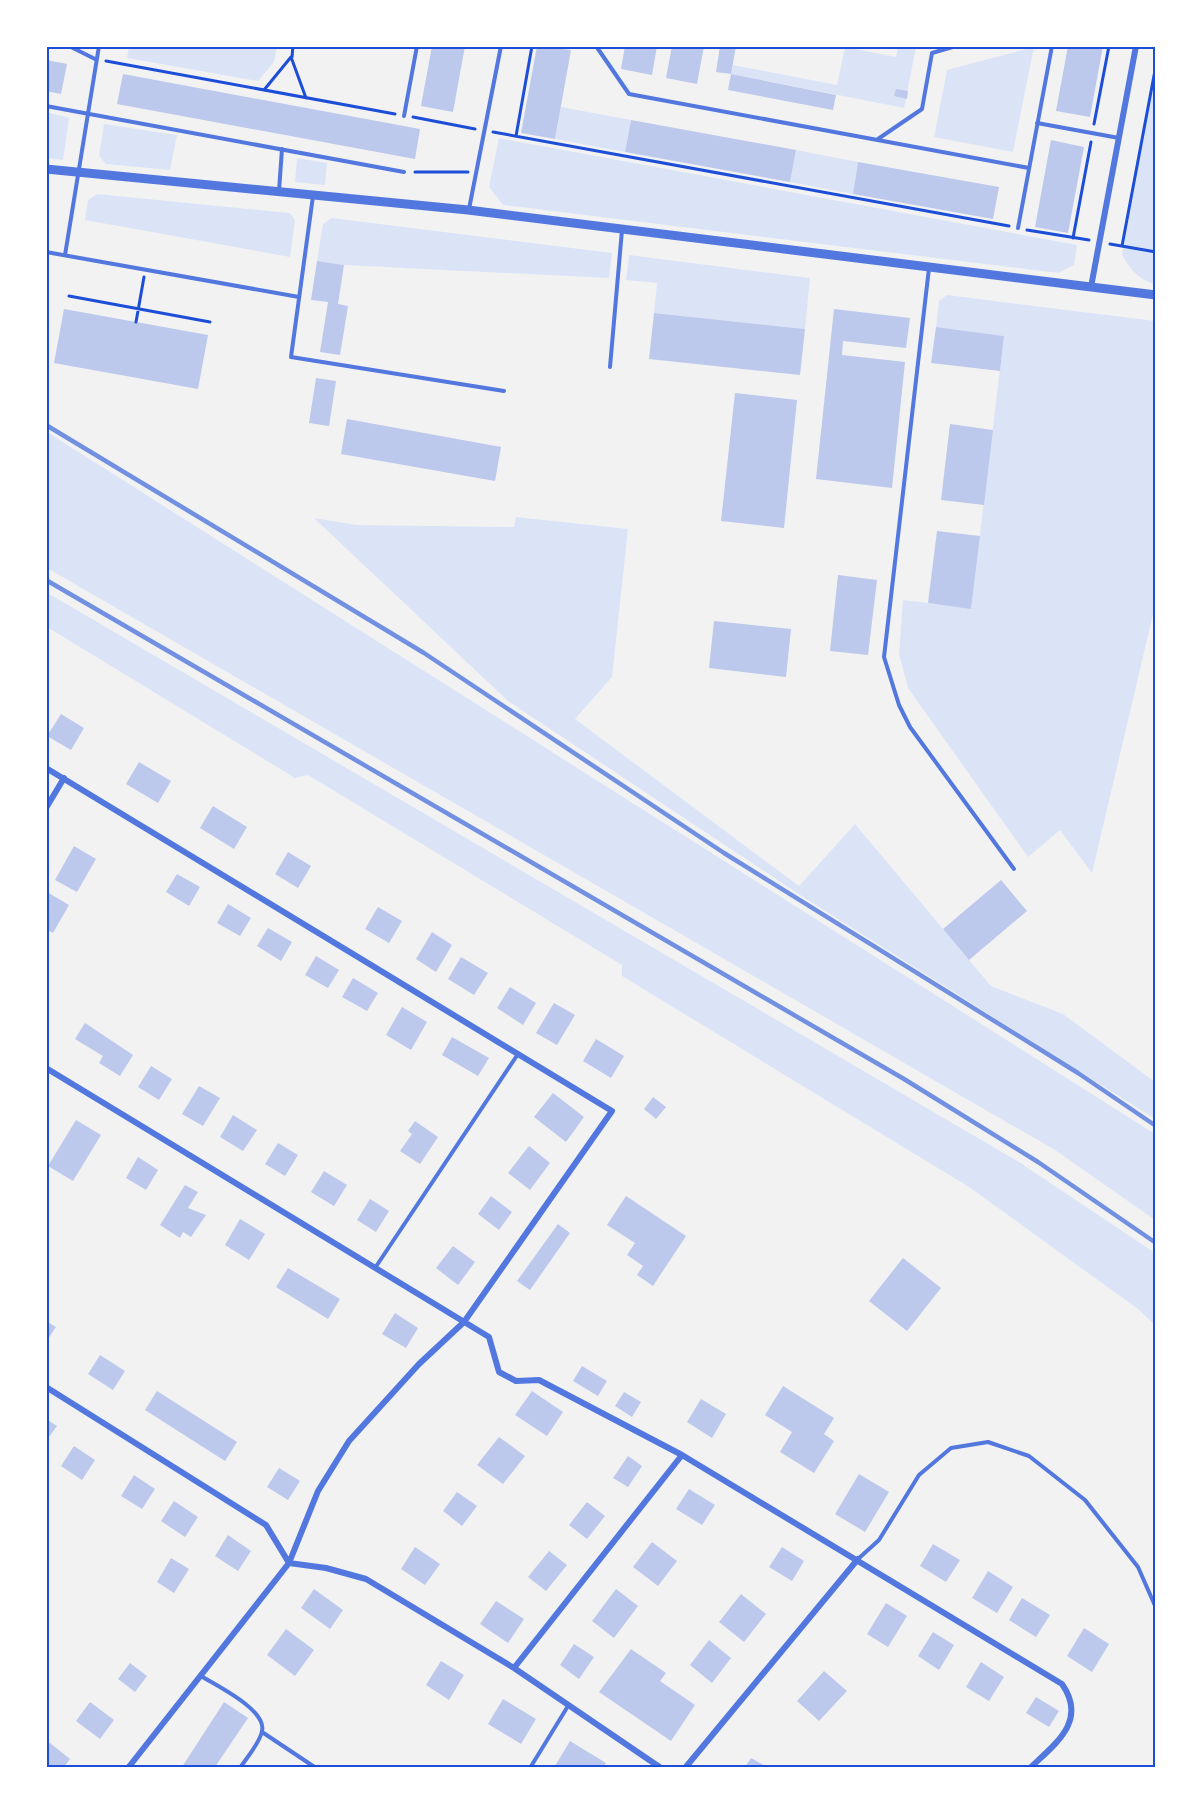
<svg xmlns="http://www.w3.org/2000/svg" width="1202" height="1814" viewBox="0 0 1202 1814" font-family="'IBM Plex Sans',sans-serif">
  <rect width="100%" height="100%" fill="#f2f2f2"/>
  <!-- green -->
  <path fill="#dbe4f7" d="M129 47V46L277 47 274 62 258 81 127 58Z
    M845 47 896 57 898 47H916L904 108 731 74 733 65 837 85Z
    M1034 47 1013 152 934 137 947 70Z
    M1155 78V284C1139 280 1131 270 1122 255Z
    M561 107 631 120 625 152 555 139Z
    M46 112 69 118 63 160 47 158Z
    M104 124 177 135 170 170 106 164 99 156Z
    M499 138 1077 245 1074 265 1058 273 503 205 489 187Z
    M796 150 858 162 853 194 790 182Z
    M297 158 327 163 325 185 295 182Z
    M97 194 290 213 295 220 290 257 85 220 88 200Z
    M332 218 612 253 609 278 344 265 317 261 323 224Z
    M629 255 810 278 805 329 654 313 657 283 626 280Z
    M947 295 1155 321V606L1092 873 1060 830 1028 857 908 688 899 654 903 600 971 608 1004 336 936 327 939 301Z
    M47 432 1155 1134V1220L1055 1150 47 568Z
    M516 517 628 529 612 677 575 719 799 886 855 824 991 986 1063 1014 1155 1082V1119L800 895 508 701 314 518 357 525 514 527Z
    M46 592 1019 1162 1155 1253V1325L1138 1309 969 1187 622 976V965L308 775 295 778 47 627Z"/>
  <!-- building -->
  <path fill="#bdc9ec" d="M432 46H465L453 112 421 106Z
    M537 46 571 50 555 139 521 133Z
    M625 46H657L652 75 621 69Z
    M672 46H704L697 84 666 78Z
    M720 46H736L731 74 716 72Z
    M1068 46H1103L1090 117 1056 111Z
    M46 60 67 64 61 94 46 91Z
    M123 74 420 129 415 159 117 104Z
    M731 74 836 95 833 110 728 90Z
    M896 89 908 91 907 99 894 96Z
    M631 120 796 150 790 182 625 152Z
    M1051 140 1084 147 1068 233 1035 227Z
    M858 162 999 187 993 219 853 194Z
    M317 261 344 265 338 304 348 306 340 355 320 352 328 302 311 300Z
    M64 309 208 335 198 389 54 363Z
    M834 309 910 318 906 348 843 341 842 355 905 362 892 488 816 479Z
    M654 313 805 329 800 375 649 359Z
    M936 327 1004 336 1000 371 931 363Z
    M316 378 336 381 329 426 309 423Z
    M735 393 797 400 784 528 721 521Z
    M347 419 501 447 495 481 341 454Z
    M950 424 993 430 984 505 941 500Z
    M937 531 980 536 971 609 928 603Z
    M838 575 877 580 868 655 830 651Z
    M714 621 791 629 786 677 709 668Z
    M61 714 84 728 71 750 47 736Z
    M139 762 171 781 158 803 126 784Z
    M213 806 247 827 234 849 200 828Z
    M74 846 96 859 77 892 55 880Z
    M288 852 311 866 298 888 275 874Z
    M177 874 200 887 189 906 166 892Z
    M1001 880 1027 911 969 960 943 929Z
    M47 892 69 905 53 933 46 929Z
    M228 904 251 918 240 936 217 923Z
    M378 907 402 921 389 943 365 929Z
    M268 928 292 942 281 961 257 946Z
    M432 932 452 945 436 972 416 959Z
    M316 956 339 970 328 988 305 975Z
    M461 957 488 973 474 995 448 979Z
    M353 978 378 993 367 1011 342 997Z
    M510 987 536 1003 523 1025 497 1008Z
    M554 1003 575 1015 557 1045 536 1033Z
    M402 1007 427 1022 411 1050 386 1035Z
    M85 1023 133 1055 120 1076 99 1063 103 1056 75 1039Z
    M452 1037 489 1058 478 1076 442 1055Z
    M596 1039 624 1056 611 1078 583 1061Z
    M151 1066 172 1079 159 1100 138 1087Z
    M199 1086 220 1098 203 1126 182 1114Z
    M553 1093 584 1117 566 1142 534 1117Z
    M653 1097 666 1107 656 1119 644 1109Z
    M233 1115 257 1130 243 1151 220 1137Z
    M76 1120 101 1135 73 1181 48 1166Z
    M415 1121 438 1137 420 1164 400 1151 412 1134 408 1131Z
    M278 1143 298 1155 285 1176 265 1164Z
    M529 1146 550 1163 530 1190 508 1173Z
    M138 1157 158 1170 146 1190 126 1178Z
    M324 1171 347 1185 334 1206 311 1192Z
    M185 1185 198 1192 188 1208 206 1215 191 1237 183 1232 180 1238 160 1225Z
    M491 1196 512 1212 499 1230 478 1214Z
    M626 1196 686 1236 653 1286 637 1275 643 1266 627 1255 635 1243 607 1225Z
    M370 1199 389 1211 376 1232 357 1220Z
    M240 1219 265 1234 249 1260 225 1245Z
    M558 1224 570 1233 530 1290 517 1281Z
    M453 1246 475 1262 458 1285 436 1268Z
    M903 1258 941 1288 907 1331 869 1301Z
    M288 1268 340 1299 328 1319 276 1287Z
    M395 1313 418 1328 406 1348 382 1334Z
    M46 1321 56 1327 46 1342Z
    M100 1355 125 1371 113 1390 88 1374Z
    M582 1366 607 1381 598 1396 573 1381Z
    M783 1386 834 1418 824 1434 834 1441 814 1473 780 1452 792 1432 765 1415Z
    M157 1391 237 1442 225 1461 145 1410Z
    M532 1391 563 1412 547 1436 515 1415Z
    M624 1392 641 1402 632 1417 615 1406Z
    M701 1399 726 1414 712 1438 687 1422Z
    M46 1419 57 1426 46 1441Z
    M499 1437 525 1456 503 1484 477 1465Z
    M74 1446 95 1460 82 1480 61 1466Z
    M628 1456 642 1466 628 1487 613 1478Z
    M279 1468 300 1481 288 1500 267 1487Z
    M859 1474 889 1492 865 1532 835 1514Z
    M134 1475 155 1489 142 1509 121 1496Z
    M689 1489 715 1505 702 1525 676 1509Z
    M457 1492 477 1506 462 1526 443 1511Z
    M174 1501 198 1517 185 1537 161 1521Z
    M587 1502 605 1516 587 1539 569 1525Z
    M228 1535 251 1551 238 1571 215 1556Z
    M652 1542 677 1561 658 1586 633 1567Z
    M933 1544 960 1560 946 1582 920 1566Z
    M415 1547 440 1564 425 1585 401 1569Z
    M782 1547 804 1561 792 1581 769 1567Z
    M549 1551 567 1565 546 1591 528 1577Z
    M171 1558 189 1569 174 1593 157 1582Z
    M988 1571 1013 1587 997 1613 972 1598Z
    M314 1589 343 1610 330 1629 301 1608Z
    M616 1589 638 1606 614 1638 592 1621Z
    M741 1594 766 1614 744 1642 719 1622Z
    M1022 1598 1050 1615 1036 1637 1009 1620Z
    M496 1601 524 1619 508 1643 480 1624Z
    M886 1603 907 1616 888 1647 867 1634Z
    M1084 1628 1109 1644 1092 1672 1067 1656Z
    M286 1629 314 1650 295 1676 267 1655Z
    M933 1632 954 1645 939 1670 918 1656Z
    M709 1640 731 1658 712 1683 690 1665Z
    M574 1644 594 1657 579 1679 560 1665Z
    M631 1649 666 1673 660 1681 695 1705 671 1741 599 1692Z
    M441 1661 464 1675 449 1700 426 1685Z
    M981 1662 1004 1677 989 1701 966 1687Z
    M130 1663 147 1676 135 1692 118 1679Z
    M824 1671 847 1691 819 1721 797 1701Z
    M1036 1697 1059 1711 1049 1727 1026 1713Z
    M503 1699 536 1719 521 1744 488 1724Z
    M90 1702 114 1720 100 1739 76 1721Z
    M224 1702 248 1718 215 1767H182Z
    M570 1741 606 1763 603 1767 555 1766Z
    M50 1743 70 1759 64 1767H46V1747Z
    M751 1758 767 1767H745Z"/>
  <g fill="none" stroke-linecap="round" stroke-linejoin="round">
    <!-- path -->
    <path stroke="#1d4ed8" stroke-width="3" d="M292 57 293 46
      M106 61 395 114
      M264 90 291 57 306 98
      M413 117 475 129
      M1094 124 1109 46
      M493 132 1009 226
      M516 136 532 46
      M415 172H468
      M1027 230 1089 240
      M1073 238 1091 142
      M1110 244 1156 252
      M1122 246 1156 65
      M69 296 210 322
      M136 322 144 277"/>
    <!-- service -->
    <path stroke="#5277de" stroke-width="4" d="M69 46 95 59
      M596 46 629 94 1029 168
      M46 106 404 172
      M404 116 417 46
      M1037 123 1119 138
      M878 139 922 109 932 53 956 46
      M279 191 282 149
      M313 196 291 357 504 391
      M469 209 501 46
      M1018 228 1052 46
      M46 252 299 297
      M65 255 99 46
      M929 268 884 657 899 705 910 727 1014 869
      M610 367 622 230
      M375 1268 518 1054
      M858 1559 879 1540 919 1475 951 1448 988 1442 1029 1456 1085 1500 1138 1567 1156 1608
      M201 1676C217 1686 267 1710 262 1731 260 1743 247 1757 240 1768
      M262 1732 316 1768
      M530 1768 568 1706"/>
    <!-- minor -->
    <path stroke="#5277de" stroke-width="6" d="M1091 287 1136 46
      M46 768 612 1111 464 1322 419 1364 349 1441 318 1491 289 1563 128 1768
      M46 808 64 778
      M46 1068 489 1337 499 1372 516 1381 539 1380 682 1455 1062 1684C1088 1721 1055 1744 1030 1768
      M46 1387 266 1525 289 1563 326 1568 366 1579 514 1668 661 1768
      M514 1668 682 1455
      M685 1768 858 1559"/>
    <!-- tertiary -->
    <path stroke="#5277de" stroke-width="9" d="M46 169 468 210 1156 295"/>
    <!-- rail -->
    <path stroke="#7290e2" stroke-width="4.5" d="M46 425 424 653 724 853 1078 1073 1156 1126
      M46 580 904 1079 1038 1162 1156 1243"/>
  </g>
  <!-- border -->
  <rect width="1202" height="1814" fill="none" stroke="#ffffff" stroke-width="96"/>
  <rect x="48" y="48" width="1106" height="1718" fill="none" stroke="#1d4ed8" stroke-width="2"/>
</svg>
